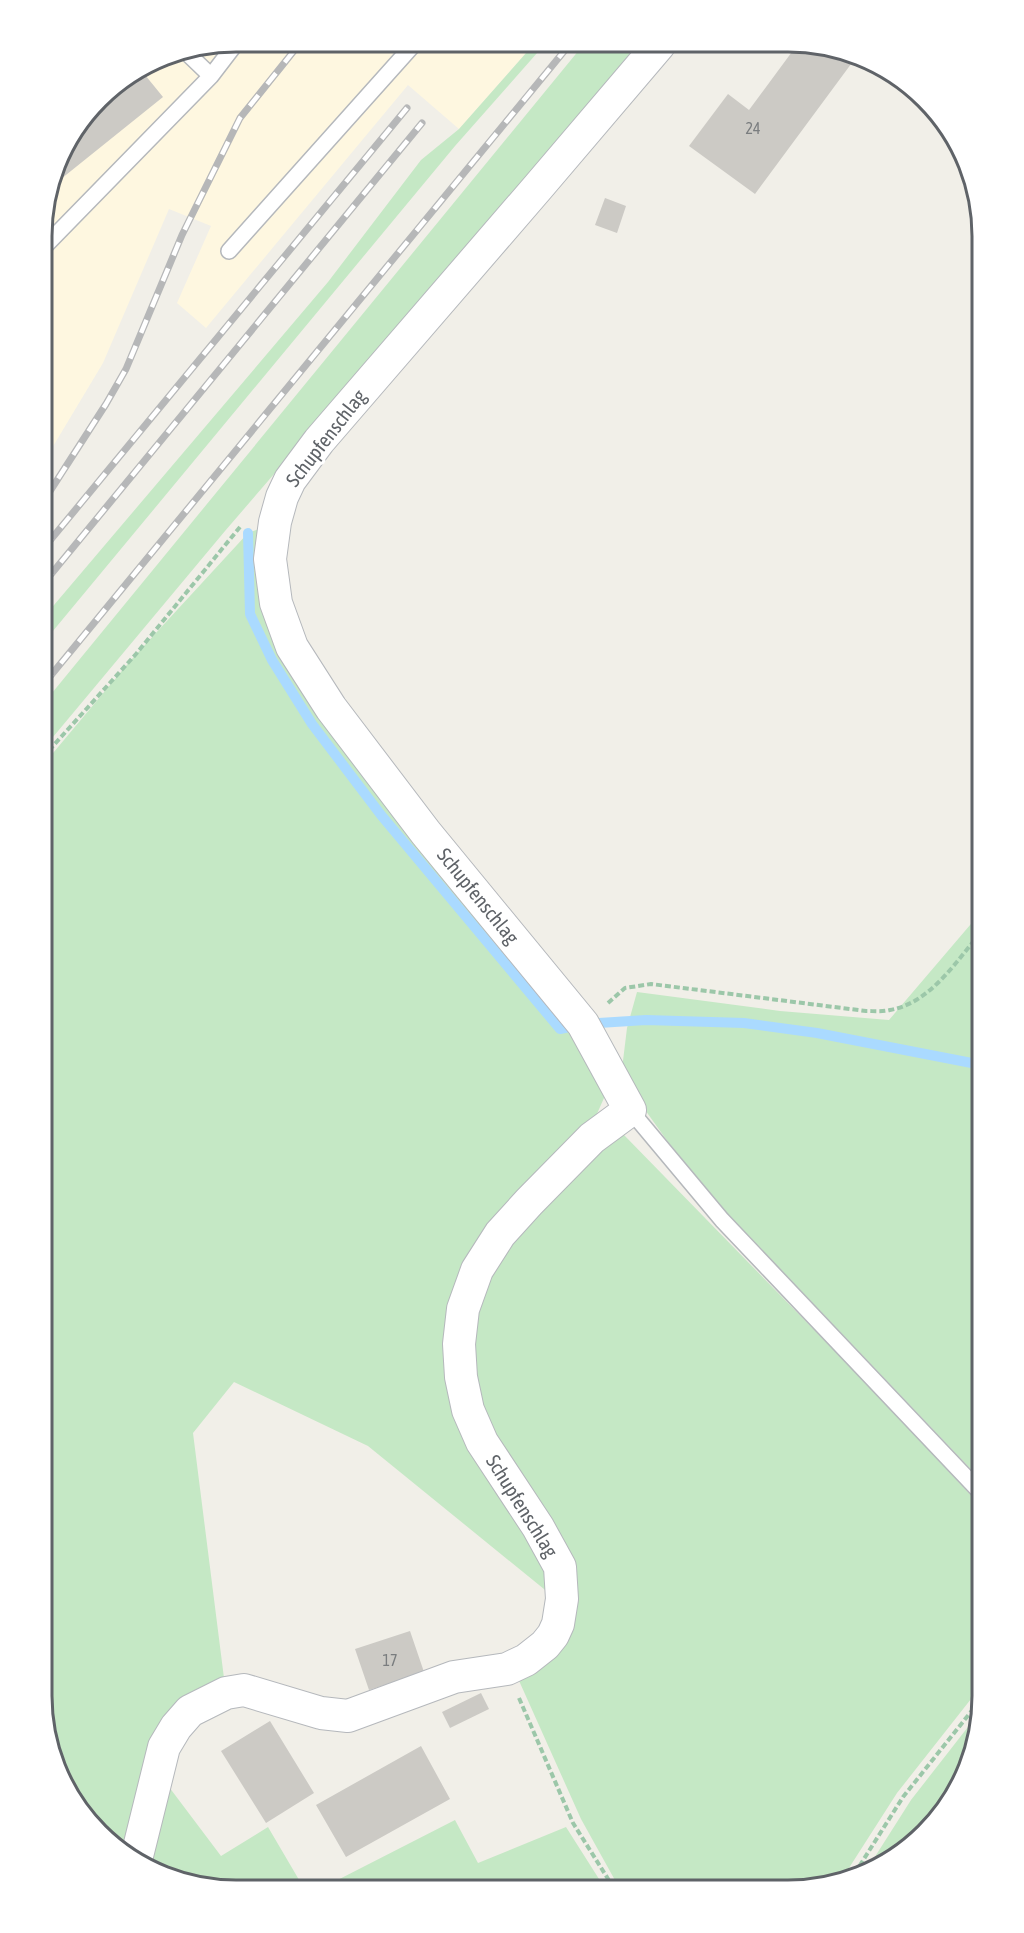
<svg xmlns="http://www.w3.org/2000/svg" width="1024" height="1933" viewBox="0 0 1024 1933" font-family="'Asap Condensed',sans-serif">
  <rect width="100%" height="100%" fill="#f1efe8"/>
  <!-- commercial -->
  <path fill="#fef7e0" d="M236 42 534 44 459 129 408 85 206 328 177 303 211 226 169 209 103 363 43 463 44 211 62 150 108 90 162 57Z"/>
  <!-- green -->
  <path fill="#c5e8c5" d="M534 44H545L455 146 43 643V618L328 282 421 160 459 129Z
    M584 44 644 45 225 531 43 749V704Z
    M259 529 265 607 565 1022 606 1084 604 1098 592 1125 523 1197 452 1344 533 1530 555 1598 368 1446 234 1382 193 1433 225 1686 187 1705 130 1857 108 1843 52 1759 42 1697 43 765 131 660 248 533Z
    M982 911V1481L728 1214 668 1142 638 1100 622 1069 627 1028 637 992 780 1011 889 1020Z
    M624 1135 869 1386 982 1507V1685L897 1793 840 1882 788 1891H623L616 1882 581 1819 516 1674 572 1600 506 1469 467 1376 483 1272 611 1137Z
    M982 1709 967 1771 942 1815 896 1858 864 1874 911 1800Z
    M163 1779 221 1856 268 1827 305 1890 211 1889 162 1876 141 1863Z
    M455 1820 478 1863 566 1827 606 1890H318Z"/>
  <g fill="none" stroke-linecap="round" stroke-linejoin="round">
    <!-- stream -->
    <path stroke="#aadaff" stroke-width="10" d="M248 533 250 614 272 660 312 724 381 815 560 1029 583 1024 646 1020 744 1023 817 1033 982 1065"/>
  </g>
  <!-- building -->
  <path fill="#cccac5" d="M797 45 825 46 854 60 755 194 689 146 728 94 749 110Z
    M141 70 163 97 51 187 62 150 108 90Z
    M605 198 626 206 617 233 595 225Z
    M410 1631 424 1672 369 1690 355 1649Z
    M481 1693 489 1709 450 1728 442 1712Z
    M270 1721 314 1793 266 1823 221 1751Z
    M421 1746 450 1799 346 1857 316 1805Z"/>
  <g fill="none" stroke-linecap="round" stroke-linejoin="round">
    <defs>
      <path id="lane" d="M186 52 211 76
        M44 247 211 76 237 42
        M229 251 415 43
        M630 1110 722 1220 982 1494"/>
      <path id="street" d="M136 1860 164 1747 176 1727 190 1711 226 1693 244 1690 321 1713 348 1716 454 1677 507 1669 526 1660 545 1645 553 1635 558 1624 562 1599 560 1567 538 1527 482 1442 468 1410 461 1377 459 1344 463 1309 477 1270 500 1234 529 1202 592 1138 630 1110 583 1024 426 833 331 708 292 647 276 603 270 559 275 522 282 497 290 480 319 441 539 186 659 45"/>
    </defs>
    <!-- lane casing -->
    <use href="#lane" stroke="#b5b8bc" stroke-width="18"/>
    <!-- street casing -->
    <use href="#street" stroke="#b5b8bc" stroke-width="34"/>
    <!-- path -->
    <path stroke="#9cc7a9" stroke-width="4" stroke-dasharray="6 3" stroke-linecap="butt" d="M43 757 136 654 240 527
      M608 1003 625 988 651 984 866 1011C874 1011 882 1012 890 1010 931 1003 957 960 982 931
      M519 1698 573 1823 615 1890
      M850 1881 903 1797 982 1698"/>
    <!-- lane -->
    <use href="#lane" stroke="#fff" stroke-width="15"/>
    <!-- street -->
    <use href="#street" stroke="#fff" stroke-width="32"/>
    <defs>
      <path id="rail" d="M43 502 106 404 126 369 182 235 240 118 301 42
        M43 549 407 108
        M43 584 422 123
        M43 685 570 44"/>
    </defs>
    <!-- rail casing -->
    <use href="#rail" stroke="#b6b7b8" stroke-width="7"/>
    <!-- rail -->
    <use href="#rail" stroke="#fff" stroke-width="4.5" stroke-dasharray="14" stroke-linecap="butt"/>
  </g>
  <g text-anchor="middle" stroke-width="6" stroke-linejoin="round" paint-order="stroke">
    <!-- number labels -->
    <g font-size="16" fill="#7a7d7f">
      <text x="753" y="134">24</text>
      <text x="390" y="1666">17</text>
    </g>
    <!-- street labels -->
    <g font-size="20" fill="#5f6368" stroke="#fff">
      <text transform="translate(326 438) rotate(-52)" y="7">Schupfenschlag</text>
      <text transform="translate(478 896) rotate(51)" y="7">Schupfenschlag</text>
      <text transform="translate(522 1506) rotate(58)" y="7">Schupfenschlag</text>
    </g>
  </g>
  <!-- crop -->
  <path d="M0 0H1024V1933H0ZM236 52H788A184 184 0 0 1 972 236V1696A184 184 0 0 1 788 1880H236A184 184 0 0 1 52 1696V236A184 184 0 0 1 236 52Z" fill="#fff" fill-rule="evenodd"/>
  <path fill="none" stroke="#5f6368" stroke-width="3" d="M236 52H788A184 184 0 0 1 972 236V1696A184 184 0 0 1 788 1880H236A184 184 0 0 1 52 1696V236A184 184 0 0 1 236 52Z"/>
</svg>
